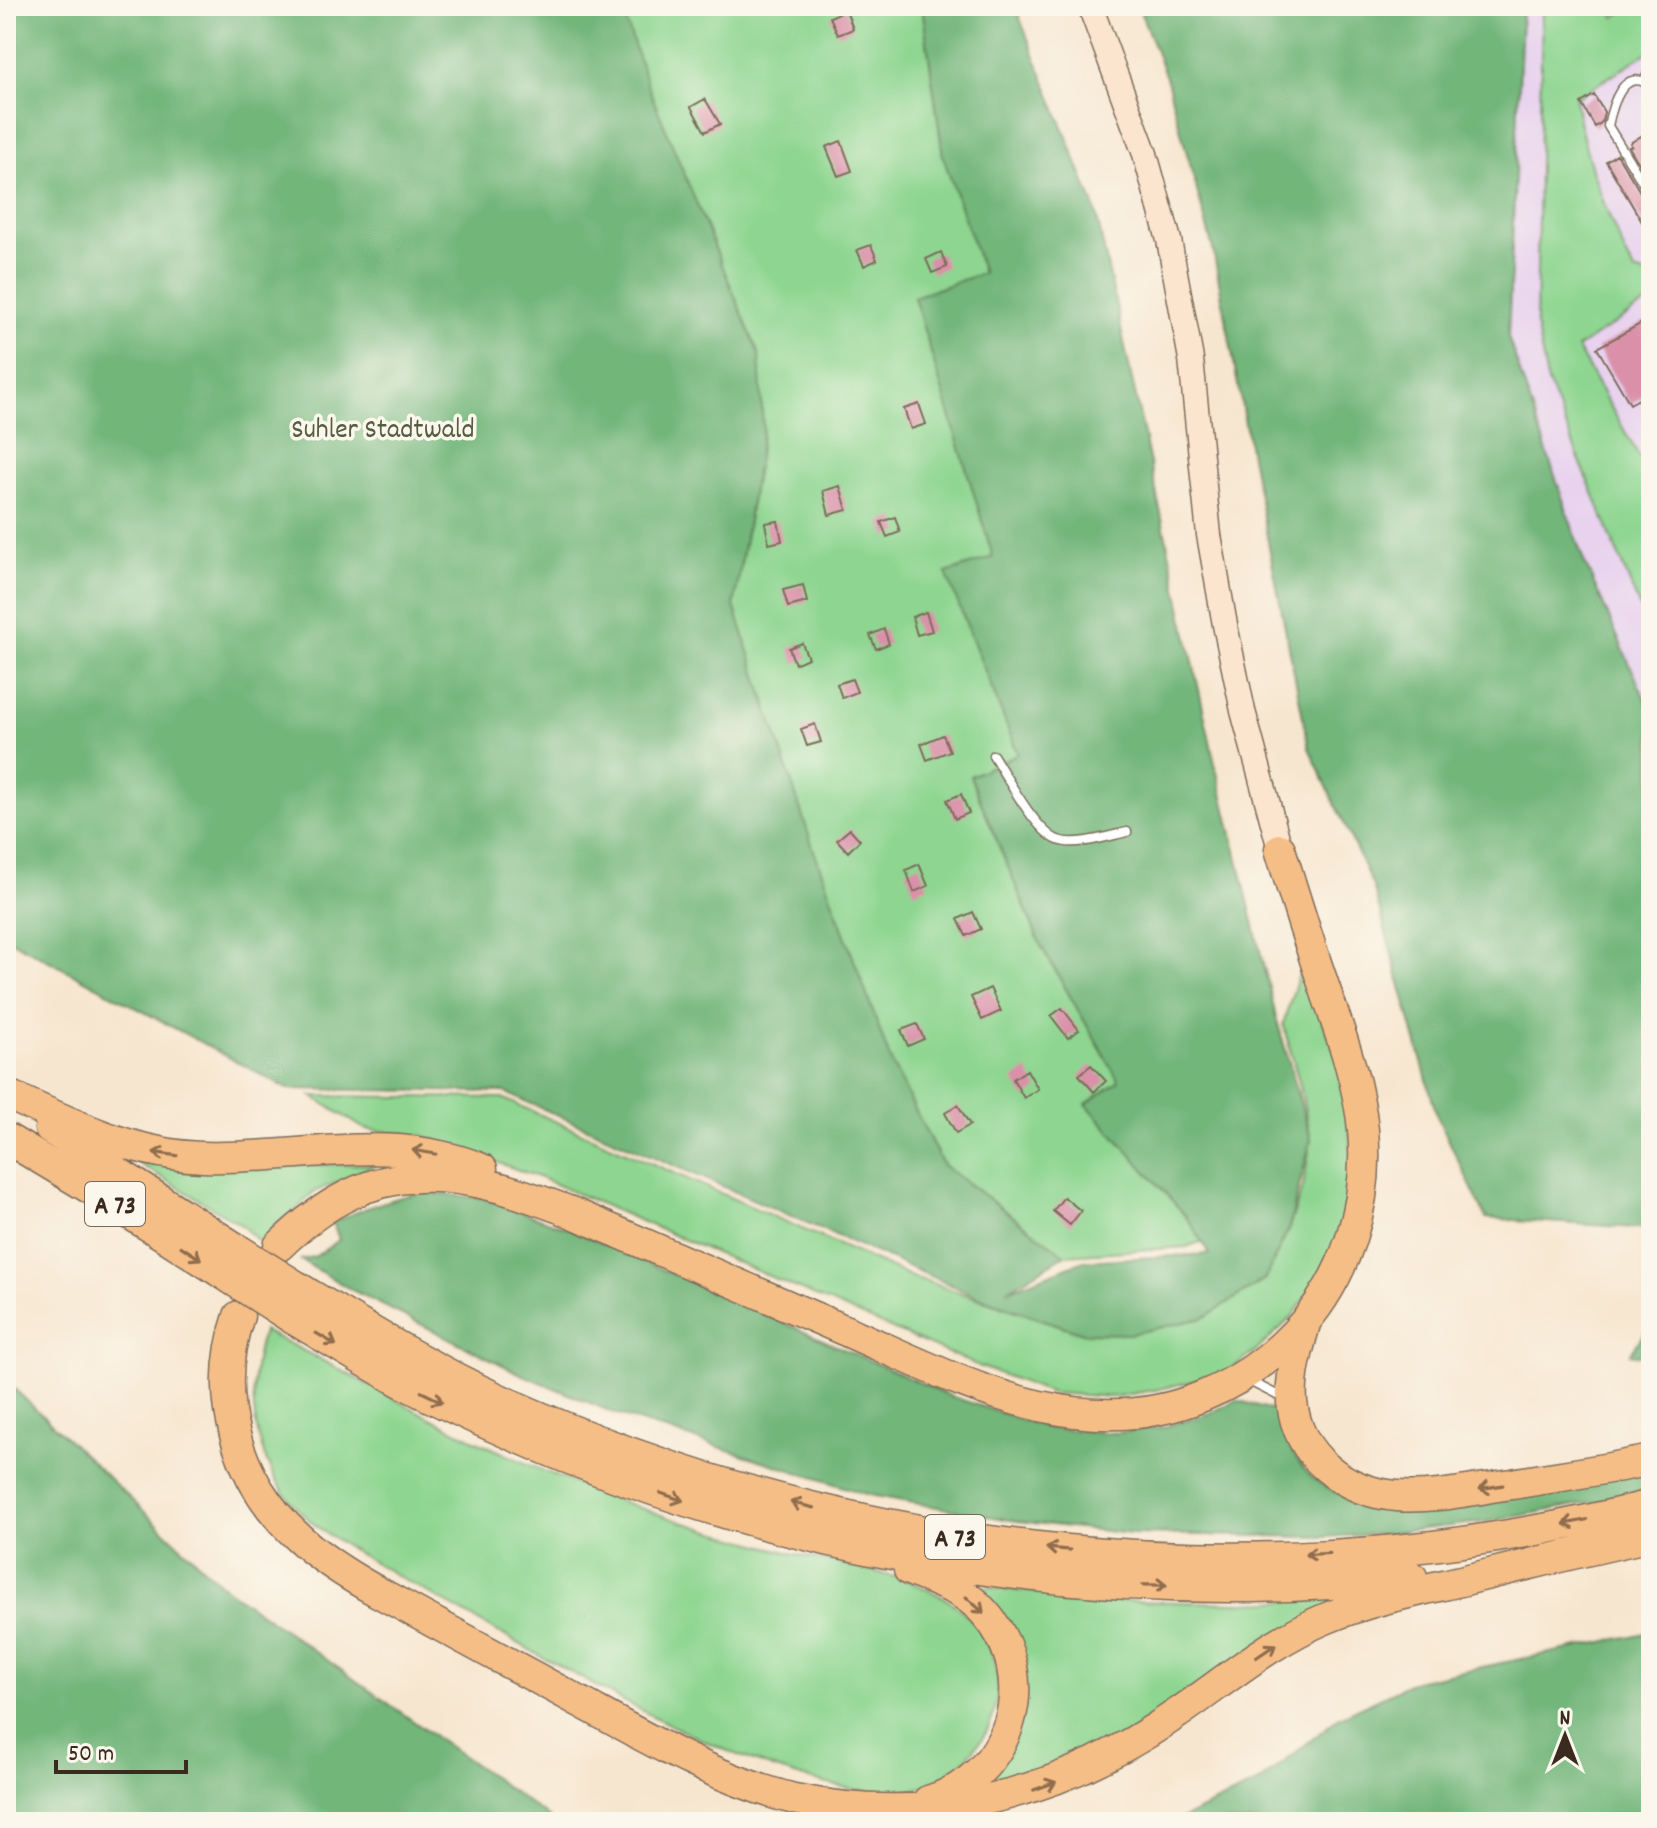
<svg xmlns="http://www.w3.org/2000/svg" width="1657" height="1828" viewBox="0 0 1657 1828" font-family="Dekko,sans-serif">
  <rect width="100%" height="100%" fill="#fbf7ec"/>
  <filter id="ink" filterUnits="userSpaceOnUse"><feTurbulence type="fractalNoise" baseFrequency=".0125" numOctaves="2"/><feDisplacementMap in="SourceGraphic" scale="16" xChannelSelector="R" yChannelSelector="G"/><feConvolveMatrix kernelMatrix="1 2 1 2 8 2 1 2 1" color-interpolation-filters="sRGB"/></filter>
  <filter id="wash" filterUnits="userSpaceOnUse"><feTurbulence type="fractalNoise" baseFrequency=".006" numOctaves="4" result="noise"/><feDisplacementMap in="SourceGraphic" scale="32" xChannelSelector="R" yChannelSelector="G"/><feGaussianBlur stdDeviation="1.8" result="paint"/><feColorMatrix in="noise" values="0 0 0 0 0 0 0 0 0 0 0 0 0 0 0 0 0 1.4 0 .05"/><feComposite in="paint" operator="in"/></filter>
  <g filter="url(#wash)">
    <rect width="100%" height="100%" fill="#f7e6cf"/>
    <!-- built -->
    <path fill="#e8d2ee" d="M1518 6H1651V712L1583 559 1508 337 1522 17Z"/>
    <!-- green -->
    <path fill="#8dd590" stroke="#648057" stroke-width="2" d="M621 6H922L943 156 983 273 914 297 994 557 947 573 1018 754 970 776 1041 946 1120 1081 1087 1104 1185 1215 1203 1241 1186 1247 1065 1255 943 1165 892 1064 813 848 734 606 763 429Z
      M1542 6H1609L1614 17 1631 6H1651V50L1575 99C1585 160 1606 215 1634 271L1651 276V300L1577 348 1651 477V635L1547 380 1536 324Z
      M1301 968 1346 1079 1352 1184 1335 1243 1320 1276 1292 1317 1255 1352 1223 1374 1155 1390 1112 1397 1052 1393 976 1365 541 1178 423 1136 365 1129 312 1096 502 1098 910 1276 1083 1333 1203 1318 1265 1280 1289 1228 1303 1187 1311 1139 1300 1085 1283 1024Z
      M133 1160 289 1165 377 1164 312 1193 287 1219 266 1248 240 1224Z
      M263 1331C336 1365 405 1407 477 1441 578 1489 687 1527 795 1554 850 1567 925 1575 967 1615 1000 1646 1008 1702 981 1740 966 1761 945 1781 919 1788 889 1797 854 1790 824 1783 719 1757 626 1703 532 1651 474 1618 415 1586 357 1553 337 1540 314 1527 298 1509 252 1460 244 1392 263 1331Z
      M964 1585 1120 1601 1242 1603 1348 1599 1096 1755 960 1796 1018 1700Z"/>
    <!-- forest -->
    <path fill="#72b67a" stroke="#56704c" stroke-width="2" d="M6 6H621L649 89 759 354 763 429 734 606 813 848 892 1064 943 1165 1065 1255 1006 1291 1083 1261 1210 1254 1185 1215 1086 1104 1119 1081 1041 946 970 776 1018 754 946 573 993 557 914 297 983 273 943 156 922 6H1015L1095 208 1215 764 1276 1017 1311 1139 1289 1228 1265 1279 1203 1318 1131 1334 1083 1333 988 1301 504 1092 288 1089 6 938Z
      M1138 6H1518L1522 17 1508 337 1583 559 1651 712V1229L1486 1218 1437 1116 1373 886 1309 748 1251 456 1213 249 1166 77Z
      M422 1192 482 1198 570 1229 953 1397 1047 1428 1116 1433 1163 1427 1208 1414 1237 1400 1279 1412C1290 1473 1324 1493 1381 1508L1651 1467V1489L1616 1498 1485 1522 1380 1534 1322 1537 1132 1534 1016 1521 869 1495 619 1415 521 1374 352 1290 301 1260 316 1256 339 1240 333 1222C363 1208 390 1199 422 1192Z
      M1651 1323V1358L1630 1354Z
      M6 1381 224 1587 550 1818 551 1822H6Z
      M1651 1632V1822H1175L1260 1782 1338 1718 1415 1681Z"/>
    <g id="blocks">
      <!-- building -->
      <path fill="#da90a9" d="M846 10 853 29 838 35 830 17Z
        M1594 95 1604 112 1602 122 1595 127 1581 103Z
        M705 99 720 124 705 132 691 107Z
        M1651 130V183L1629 147 1632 146 1630 143Z
        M841 141 852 171 838 176 826 147Z
        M1617 154 1645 200 1651 203V237L1606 161Z
        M871 245 877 260 864 266 857 250Z
        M941 252 947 267 932 273 926 259Z
        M1651 318V392L1630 404 1597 348Z
        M919 404 926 424 911 429 904 409Z
        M840 486 847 510 829 515 823 491Z
        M895 517 900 532 887 537 881 522Z
        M778 521 782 541 769 544 765 523Z
        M803 585 807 602 788 607 783 590Z
        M926 612 932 631 917 635 912 617Z
        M884 629 889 644 876 649 870 635Z
        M802 643 808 658 795 664 789 648Z
        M852 679 857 692 842 698 837 684Z
        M815 724 821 742 807 746 801 729Z
        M943 735 950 751 927 760 921 744Z
        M961 794 969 813 955 819 947 800Z
        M850 829 860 840 848 852 837 840Z
        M919 864 928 886 914 892 906 870Z
        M973 912 981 929 966 936 958 919Z
        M990 988 1001 1011 982 1020 971 997Z
        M1062 1008 1079 1030 1068 1038 1051 1016Z
        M917 1024 924 1039 908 1046 901 1030Z
        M1091 1065 1106 1081 1094 1092 1079 1075Z
        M1027 1070 1038 1089 1024 1098 1013 1079Z
        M958 1105 970 1125 956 1133 945 1113Z
        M1064 1197 1081 1211 1070 1225 1053 1211Z"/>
    </g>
  </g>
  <g filter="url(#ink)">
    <use href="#blocks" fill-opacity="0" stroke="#7d6c5c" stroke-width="2"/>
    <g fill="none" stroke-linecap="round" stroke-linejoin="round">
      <defs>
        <path id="service" d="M1644 81 1651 68
          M1651 86C1623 65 1612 106 1608 126L1651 196
          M993 755C1006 776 1036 832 1058 840 1075 847 1109 836 1127 832
          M1247 1380 1285 1399"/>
        <path id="secondary" d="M1090 6 1145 154 1169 240 1191 359 1209 535 1225 625 1243 711 1280 849"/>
        <path id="motorway" d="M6 1094C69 1122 132 1155 203 1157 297 1160 390 1131 482 1169
          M50 1129 237 1249
          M6 1138 96 1192 222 1273
          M279 1246C376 1151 458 1168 573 1213 661 1251 749 1289 837 1327 951 1376 1077 1449 1203 1396 1238 1382 1268 1361 1294 1334 1346 1280 1370 1204 1363 1130 1359 1085 1343 1041 1328 998 1311 949 1295 899 1280 849
          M304 1291C369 1330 433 1369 501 1400 859 1562 1270 1603 1651 1505
          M239 1316C212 1395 236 1480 297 1536 321 1559 349 1576 378 1592 447 1630 517 1667 586 1705 653 1742 719 1780 794 1799 934 1828 1059 1795 1175 1715 1225 1681 1271 1641 1327 1618 1370 1600 1417 1591 1461 1581 1525 1565 1588 1550 1651 1536
          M290 1317C335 1343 379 1372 426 1395 733 1547 1070 1614 1412 1577
          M1305 1324C1298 1349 1290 1376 1292 1402 1298 1457 1345 1492 1397 1496 1434 1499 1475 1489 1512 1484 1559 1476 1605 1470 1651 1460
          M909 1570C935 1581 965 1590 984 1612 1043 1678 1011 1777 928 1801"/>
      </defs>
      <!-- service casing -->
      <use href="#service" stroke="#7d6c5c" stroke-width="11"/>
      <!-- secondary casing -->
      <use href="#secondary" stroke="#7d6c5c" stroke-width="27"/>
      <!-- motorway casing -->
      <use href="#motorway" stroke="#7d6c5c" stroke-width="33"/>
      <!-- service -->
      <use href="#service" stroke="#fff" stroke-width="8"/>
      <!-- secondary -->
      <use href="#secondary" stroke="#fbe5cf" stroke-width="24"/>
      <!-- motorway -->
      <use href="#motorway" stroke="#f6be87" stroke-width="30"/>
      <defs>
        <path id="motorway-bridge" d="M237 1249 304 1291
          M222 1273 290 1317"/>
      </defs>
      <!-- motorway-bridge casing -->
      <use href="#motorway-bridge" stroke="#7d6c5c" stroke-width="33" stroke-linecap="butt"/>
      <!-- motorway-bridge -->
      <use href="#motorway-bridge" stroke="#f6be87" stroke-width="30"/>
    </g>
    <!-- one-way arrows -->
    <defs><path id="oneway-shaft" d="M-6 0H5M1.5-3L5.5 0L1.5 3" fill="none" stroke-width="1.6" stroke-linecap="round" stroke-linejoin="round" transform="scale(2)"/></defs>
    <g stroke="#8f6d4d">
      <use href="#oneway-shaft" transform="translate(424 1152) rotate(-170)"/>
      <use href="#oneway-shaft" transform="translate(165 1154) rotate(-172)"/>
      <use href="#oneway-shaft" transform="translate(191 1253) rotate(33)"/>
      <use href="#oneway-shaft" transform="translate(326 1339) rotate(31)"/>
      <use href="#oneway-shaft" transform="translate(432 1397) rotate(26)"/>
      <use href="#oneway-shaft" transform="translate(1491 1487) rotate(171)"/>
      <use href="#oneway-shaft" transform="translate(672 1497) rotate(19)"/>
      <use href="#oneway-shaft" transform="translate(802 1505) rotate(-166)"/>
      <use href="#oneway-shaft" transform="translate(1575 1522) rotate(169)"/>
      <use href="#oneway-shaft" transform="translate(1058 1549) rotate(-175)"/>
      <use href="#oneway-shaft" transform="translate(1317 1554) rotate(177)"/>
      <use href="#oneway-shaft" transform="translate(1155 1585) rotate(1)"/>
      <use href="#oneway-shaft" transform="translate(975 1605) rotate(42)"/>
      <use href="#oneway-shaft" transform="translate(1266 1651) rotate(-34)"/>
      <use href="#oneway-shaft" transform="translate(1045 1786) rotate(-20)"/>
    </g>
  </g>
  <g text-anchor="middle" stroke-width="7" stroke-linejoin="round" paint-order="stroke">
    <!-- shield labels -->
    <g fill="#fbf7ec" stroke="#75685c" stroke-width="2">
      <rect x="85" y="1182" width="60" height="44" rx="6"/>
      <rect x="925" y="1515" width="60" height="44" rx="6"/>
    </g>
    <g font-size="26" font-weight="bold" fill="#3b2a1e">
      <text x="115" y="1213">A 73</text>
      <text x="955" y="1546">A 73</text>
    </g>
    <!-- park labels -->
    <g font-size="28" fill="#545d40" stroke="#fbf7ec">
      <text x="383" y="437">Suhler Stadtwald</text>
    </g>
  </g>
  <!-- margin -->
  <rect width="1657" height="1828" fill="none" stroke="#fbf7ec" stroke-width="32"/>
  <!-- north arrow -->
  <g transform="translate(1565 1736)" stroke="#fbf7ec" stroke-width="6" paint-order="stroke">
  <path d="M0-6L14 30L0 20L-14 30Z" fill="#3b2a1e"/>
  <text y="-12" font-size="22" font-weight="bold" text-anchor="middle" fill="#3b2a1e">N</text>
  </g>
  <!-- scale -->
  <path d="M56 1760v12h130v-12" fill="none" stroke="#3b2a1e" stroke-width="4"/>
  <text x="68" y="1760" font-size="24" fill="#3b2a1e" stroke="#fbf7ec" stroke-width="6" paint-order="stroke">50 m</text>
</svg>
